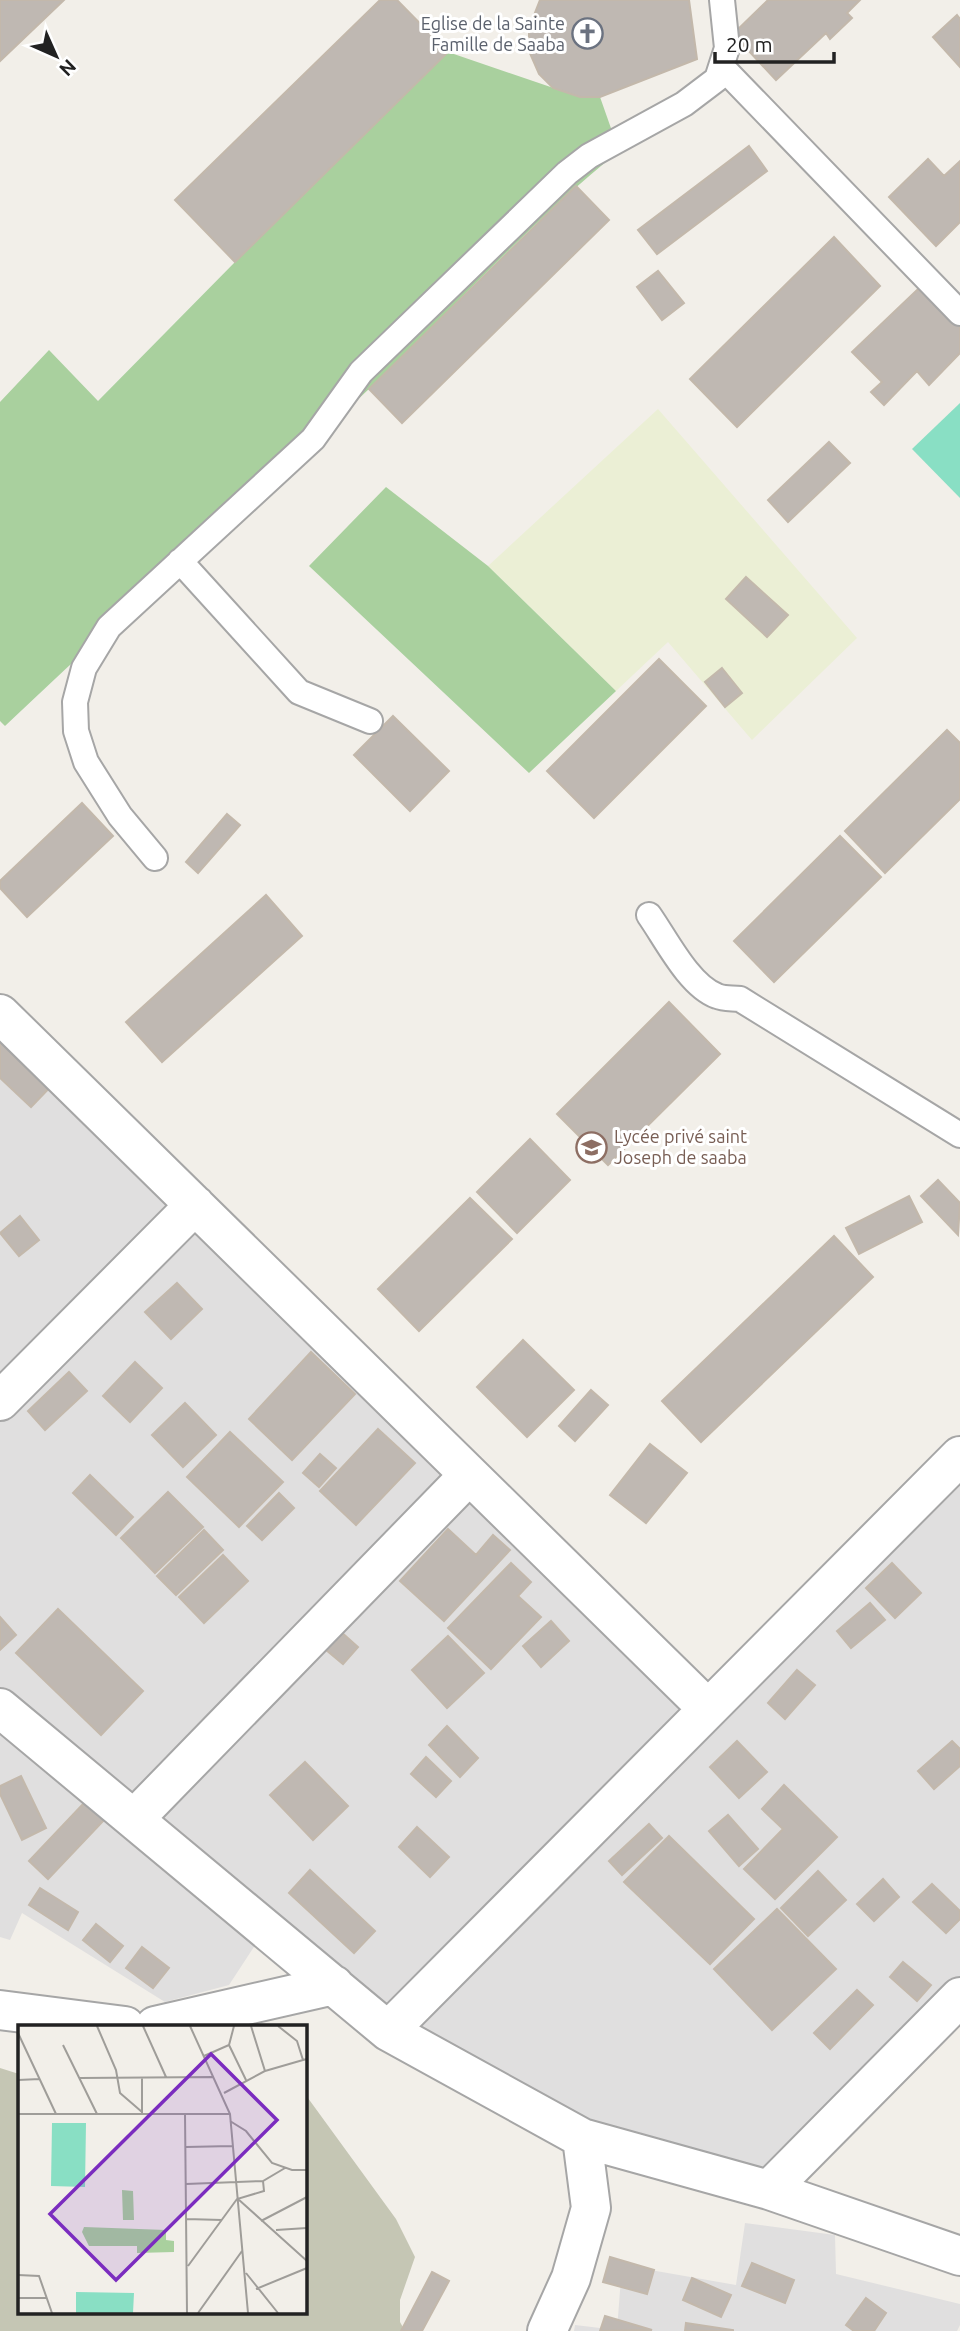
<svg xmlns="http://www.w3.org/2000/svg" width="960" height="2331" viewBox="0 0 960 2331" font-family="Ubuntu,sans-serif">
  <rect width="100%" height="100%" fill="#f2efe9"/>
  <!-- residential -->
  <path fill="#e0dfdf" d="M0 1014 708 1709 960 1456V1997L769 2190 582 2138 265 1930 229 1985 165 2002 22 1913 10 1940 0 1937Z
    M745 2223 835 2235 836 2274 960 2304V2325L957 2331H574L575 2325 617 2330 622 2265 736 2285Z"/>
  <!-- construction -->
  <path fill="#c5c6b4" d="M0 2068 19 2074V2312H304L305 2094 396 2219 415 2257 400 2300V2322L405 2331H0Z"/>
  <!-- farmland -->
  <path fill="#ebefd5" d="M658 409 857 638 752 740 668 642 616 691 488 566Z"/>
  <!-- forest -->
  <path fill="#a9d09e" d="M448 52 580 97H600L619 151C530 223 453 309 370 388 250 502 125 612 5 726L0 721V402L49 350 98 401 235 262Z
    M386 487 488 566 616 691 529 773 309 566Z"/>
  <!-- pitch -->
  <path fill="#89dfc4" d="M960 403V498L912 449Z"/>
  <!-- building -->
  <path fill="#bfb8b2" stroke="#c3b8ab" stroke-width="2" d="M0 0H64L0 61Z
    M380 0H397L448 52 235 262 175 200Z
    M540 0H689L697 59 600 97H580L553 88 539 74 529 51V28Z
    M768 0H860L847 13 852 18 830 39 826 33 776 80 733 34Z
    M957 15 960 19V67L933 37Z
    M749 146 767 171 657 254 638 230Z
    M928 159 944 176 960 161V222L936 246 889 197Z
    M576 186 609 220 402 423 369 389Z
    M834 237 880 286 737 427 690 379Z
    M658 271 684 303 662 320 637 287Z
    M918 289 960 327V353L929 385 917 371 884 405 871 392 882 382 852 352Z
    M829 442 850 463 788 522 768 500Z
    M746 577 788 615 767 637 726 599Z
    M659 659 706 706 594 818 547 771Z
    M722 668 742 693 725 707 705 682Z
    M393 716 449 771 410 811 354 755Z
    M947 730 960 743V799L885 873 845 831Z
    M82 803 113 836 27 917 0 888V881Z
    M227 814 240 825 198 873 186 862Z
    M840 836 881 877 774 982 734 941Z
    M266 895 302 936 162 1062 126 1022Z
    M669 1002 720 1054 608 1165 557 1114Z
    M8 1034 57 1080 31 1107 0 1078V1042Z
    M530 1139 570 1180 517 1233 477 1192Z
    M938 1180 960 1203 958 1235 921 1196Z
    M909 1196 922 1222 859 1254 846 1228Z
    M470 1198 512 1239 419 1331 378 1289Z
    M20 1216 39 1240 19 1256 0 1233Z
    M834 1236 873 1277 701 1442 662 1401Z
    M177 1283 202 1309 171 1339 145 1312Z
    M523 1340 574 1390 527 1437 477 1387Z
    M311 1352 355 1394 292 1460 249 1419Z
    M135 1362 162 1388 130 1422 103 1396Z
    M69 1372 87 1391 45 1430 28 1411Z
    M591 1390 608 1405 575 1441 559 1426Z
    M185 1403 216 1435 183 1467 152 1435Z
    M378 1429 415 1463 356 1525 320 1491Z
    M230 1432 283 1482 239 1527 187 1477Z
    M650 1444 687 1473 646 1523 610 1495Z
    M320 1454 336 1468 319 1487 303 1473Z
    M90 1475 133 1517 116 1535 73 1493Z
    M168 1492 203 1527 155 1573 121 1538Z
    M279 1493 294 1508 262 1540 247 1526Z
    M448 1529 476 1555 493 1535 510 1550 444 1621 400 1581Z
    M204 1530 223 1550 176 1595 157 1576Z
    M223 1555 248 1581 204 1623 179 1597Z
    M511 1563 531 1582 518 1596 541 1617 491 1669 448 1628Z
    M892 1563 921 1593 895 1618 866 1588Z
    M870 1603 885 1620 851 1648 837 1631Z
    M58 1609 143 1691 101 1735 16 1653Z
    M0 1617 16 1635 0 1650Z
    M551 1621 569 1641 541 1667 523 1646Z
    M340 1631 358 1647 343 1664 325 1649Z
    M448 1636 484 1673 447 1708 412 1670Z
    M797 1670 815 1685 785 1719 768 1703Z
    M447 1726 478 1758 460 1777 429 1745Z
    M737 1741 767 1772 739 1798 710 1767Z
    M952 1741 960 1749V1766L934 1789 918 1771Z
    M426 1757 451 1781 436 1797 411 1774Z
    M305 1762 348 1806 313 1840 270 1795Z
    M21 1776 46 1828 22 1840 0 1794V1786Z
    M784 1785 837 1837 775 1899 744 1869 783 1829 762 1809Z
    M85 1802 104 1820 48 1879 29 1861Z
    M728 1815 758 1849 739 1866 709 1831Z
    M649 1824 662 1838 622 1875 609 1861Z
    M417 1827 449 1857 430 1877 399 1847Z
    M669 1836 754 1919 710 1964 624 1882Z
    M310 1870 375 1931 354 1953 289 1893Z
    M818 1871 846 1900 808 1936 781 1908Z
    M883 1879 899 1897 874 1921 857 1904Z
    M932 1884 960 1911V1919L946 1933 913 1902Z
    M40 1888 78 1912 68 1930 29 1905Z
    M777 1909 836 1969 772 2030 714 1969Z
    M96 1924 123 1946 110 1962 83 1940Z
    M142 1947 169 1968 153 1988 126 1968Z
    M903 1962 931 1985 917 2001 890 1977Z
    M857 1990 873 2005 830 2049 814 2033Z
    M610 2257 654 2270 647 2294 603 2282Z
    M752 2263 794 2280 785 2303 742 2286Z
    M432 2272 449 2281 422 2331H401Z
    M692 2278 731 2295 721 2317 683 2300Z
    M866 2298 886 2313 874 2331H854L846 2325Z
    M605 2316 652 2330 600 2331Z
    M686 2323 733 2330V2331H685Z"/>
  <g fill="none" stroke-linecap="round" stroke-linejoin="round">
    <defs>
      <path id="lane" d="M722 67 960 313
        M180 561 299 692 370 721
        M155 858 120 816 86 762 76 731 75 702 84 668 109 627 313 439 361 372 567 173 589 156 684 104 717 79 727 48 722 0
        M649 915C666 939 689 986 717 996 724 999 732 998 740 999L960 1135"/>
      <path id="street" d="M0 1014 708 1709
        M0 1401 195 1205
        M0 1708 388 2031 582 2138 769 2190 960 2256
        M134 1819 469 1475
        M0 2010 125 2026
        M155 2026 334 1985
        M388 2031 960 1456
        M769 2190 960 1997
        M547 2331 571 2278 591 2208 582 2138"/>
    </defs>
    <!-- lane casing -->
    <use href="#lane" stroke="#a6a6a6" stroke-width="28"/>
    <!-- street casing -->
    <use href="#street" stroke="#a6a6a6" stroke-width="42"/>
    <!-- lane -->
    <use href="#lane" stroke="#fff" stroke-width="24"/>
    <!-- street -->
    <use href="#street" stroke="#fff" stroke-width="38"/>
  </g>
  <!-- icons -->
  <defs>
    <symbol id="church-ring" viewBox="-11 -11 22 22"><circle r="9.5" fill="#fff" stroke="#6b7280" stroke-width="1.5"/><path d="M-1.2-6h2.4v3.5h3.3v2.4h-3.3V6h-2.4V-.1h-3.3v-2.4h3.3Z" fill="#6b7280"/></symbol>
    <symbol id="school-ring" viewBox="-11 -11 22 22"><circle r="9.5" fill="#fff" stroke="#8d6e63" stroke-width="1.5"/><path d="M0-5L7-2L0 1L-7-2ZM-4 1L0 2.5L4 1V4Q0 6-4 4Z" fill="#8d6e63"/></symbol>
  </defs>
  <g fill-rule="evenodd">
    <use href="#church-ring" x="570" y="16" width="35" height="35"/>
    <use href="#school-ring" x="574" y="1130" width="35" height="35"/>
  </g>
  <g text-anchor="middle" stroke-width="6" stroke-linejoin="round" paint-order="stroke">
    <!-- worship labels -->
    <g font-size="18" fill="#5b616d" stroke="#fff" text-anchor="end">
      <text x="565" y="30">Eglise de la Sainte<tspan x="565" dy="21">Famille de Saaba</tspan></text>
    </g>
    <!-- education labels -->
    <g font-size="18" fill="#785e54" stroke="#fff" text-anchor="start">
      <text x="614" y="1143">Lycée privé saint<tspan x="614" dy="21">Joseph de saaba</tspan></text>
    </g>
  </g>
  <!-- overview -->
  <g transform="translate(18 2025)">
    <rect width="289" height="289" fill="#f2efe9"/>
    <path d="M104 165 115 166 116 195H105ZM66 202 148 205V215L156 216V227L119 228V221H71L64 207Z" fill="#a9d09e"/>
    <path d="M34 98H68L67 162 33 161ZM58 267 116 268 115 288H58Z" fill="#89dfc4"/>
    <path fill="none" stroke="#9f9d99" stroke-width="2" d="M79 1 98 45 102 68 124 87M125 1 148 52M172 1 212 89 230 288M260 1 279 16 285 35 289 34M0 8 38 89M45 20 79 89M211 20 228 55M186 31 211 20 216 1M247 46 285 35M124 52V89M62 53 196 52M0 55 22 54M206 68 247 46 233 1M0 89H212M167 89 169 288M212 96 228 106 254 138 274 145H289M168 122 214 121M168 159 245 156 267 143M220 174 289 236M168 194 204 195M243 196 289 172M258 205 289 203M170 241 219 174 246 166 245 156M228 248 260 288M0 250 21 251 34 288M238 264 289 243M0 273H29M180 288 224 226"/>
    <path fill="#7b2cbf" fill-opacity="0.15" stroke="#7b2cbf" stroke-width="3.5" d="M193 29 259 95 98 255 32 189Z"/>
    <rect width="289" height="289" fill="none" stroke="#222" stroke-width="3.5"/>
  </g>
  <!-- north arrow -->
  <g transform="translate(56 56) rotate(135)" stroke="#ffffff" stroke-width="5" paint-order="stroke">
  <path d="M0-5L12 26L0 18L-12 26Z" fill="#222222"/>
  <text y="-10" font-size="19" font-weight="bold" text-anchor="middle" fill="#222222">N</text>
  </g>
  <!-- scale -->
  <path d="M715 52v10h119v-10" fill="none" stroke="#222222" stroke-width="3.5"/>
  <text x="726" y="52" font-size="21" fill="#222222" stroke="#ffffff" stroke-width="5" paint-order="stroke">20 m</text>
</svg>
